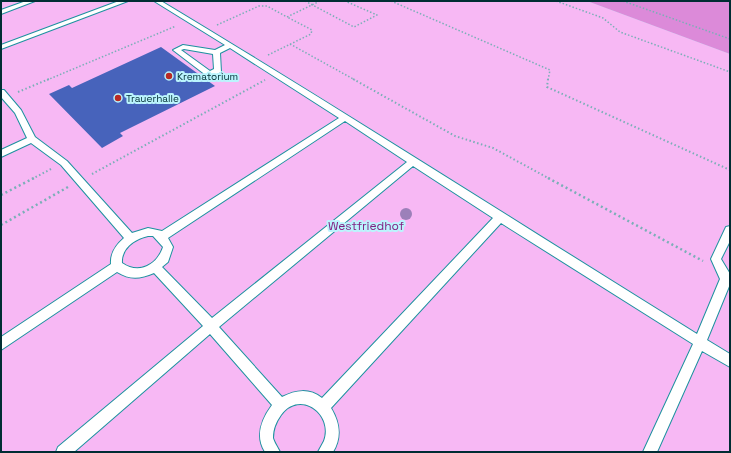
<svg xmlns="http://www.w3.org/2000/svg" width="731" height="453" viewBox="0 0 731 453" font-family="'Space Grotesk',sans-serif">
  <rect width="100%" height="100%" fill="#bbf4fd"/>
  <!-- green -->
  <path fill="#f7b8f4" d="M1 1H587L730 54V452H1Z"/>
  <!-- forest -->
  <path fill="#dc8ad9" d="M587 1H730V54Z"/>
  <!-- building -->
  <path fill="#4763bb" d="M161 47 215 86 120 133 123 136 102 148 49 94 69 85 72 88Z"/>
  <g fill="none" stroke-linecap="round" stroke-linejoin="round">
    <defs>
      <path id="service" d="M26 1H35L1 14V10Z
        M119 1H128L1 49V45Z
        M154 1H161C341 109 518 223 697 334L720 279 711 259 726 227 730 226V241L721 259 730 274V284L707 340 730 354V367L702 351 657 452H643L693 344 501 223 331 408C340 423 342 437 333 452H318C320 448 322 445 324 441 334 414 300 389 281 415 276 422 273 429 273 438 274 442 278 448 280 452H265C255 436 261 420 272 405L210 334 74 452H56L58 447 203 326 154 273C140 279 130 280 117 272L1 350V337L111 264C110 253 116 245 124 238L61 165 31 143 1 157V150L27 138 15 113 1 97V90H4L21 110 35 137 67 161 132 233 148 228 162 231 339 118 230 48 220 53 221 72 213 76H207L173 50 183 45 215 50 225 45ZM184 49 213 54 214 69 210 71 181 50ZM345 121 407 162 212 318 162 267 168 262 173 247 168 238ZM413 166 493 218 322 398C309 388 296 390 282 397L219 327ZM148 236H153L163 247C157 265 139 275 122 263 121 249 134 239 148 236Z"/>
    </defs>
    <!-- service casing -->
    <use href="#service" stroke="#1d919f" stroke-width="2"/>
    <!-- path-far2 -->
    <path stroke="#7aafb7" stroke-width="1.5" stroke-dasharray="1.5 2" stroke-linecap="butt" d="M305 1 354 27 377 15 345 1
      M391 1 550 70 548 80
      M556 1 603 18 620 32 730 72
      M623 1 730 39
      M217 25 259 6H267L287 17 320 1
      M290 44 355 80
      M268 55 311 34 312 30 287 17
      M47 80 176 26"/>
    <!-- path-far1 -->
    <path stroke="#7aafb7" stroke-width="2" stroke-dasharray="1.5 2.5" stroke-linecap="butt" d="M353 79 455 136 493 148 550 179
      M548 79 547 87 730 170
      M18 92 49 79
      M92 174 265 80
      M32 179 51 169"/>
    <!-- path -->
    <path stroke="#7aafb7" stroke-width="2.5" stroke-dasharray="2 3" stroke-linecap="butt" d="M548 178 703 261
      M1 195 34 178
      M1 225 68 187"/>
    <!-- service -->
    <use href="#service" fill="#fff" fill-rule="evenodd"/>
  </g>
  <!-- trees -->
  <circle fill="#9c80b9" cx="406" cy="214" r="6"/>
  <!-- markers -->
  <g fill="#b92a24" stroke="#bbf4fd" stroke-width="1.5">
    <circle cx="169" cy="76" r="4"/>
    <circle cx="118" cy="98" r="4"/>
  </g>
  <g text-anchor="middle" stroke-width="4" stroke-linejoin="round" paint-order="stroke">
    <!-- far-poi labels -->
    <g font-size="10" fill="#002d33" stroke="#bbf4fd" text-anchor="start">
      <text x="177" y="80">Krematorium</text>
      <text x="126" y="102">Trauerhalle</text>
    </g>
    <!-- park labels -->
    <g font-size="12" fill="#822182" stroke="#bbf4fd">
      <text x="366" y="230">Westfriedhof</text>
    </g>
  </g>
  <!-- border -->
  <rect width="731" height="453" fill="none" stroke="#002d33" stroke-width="4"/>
</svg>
